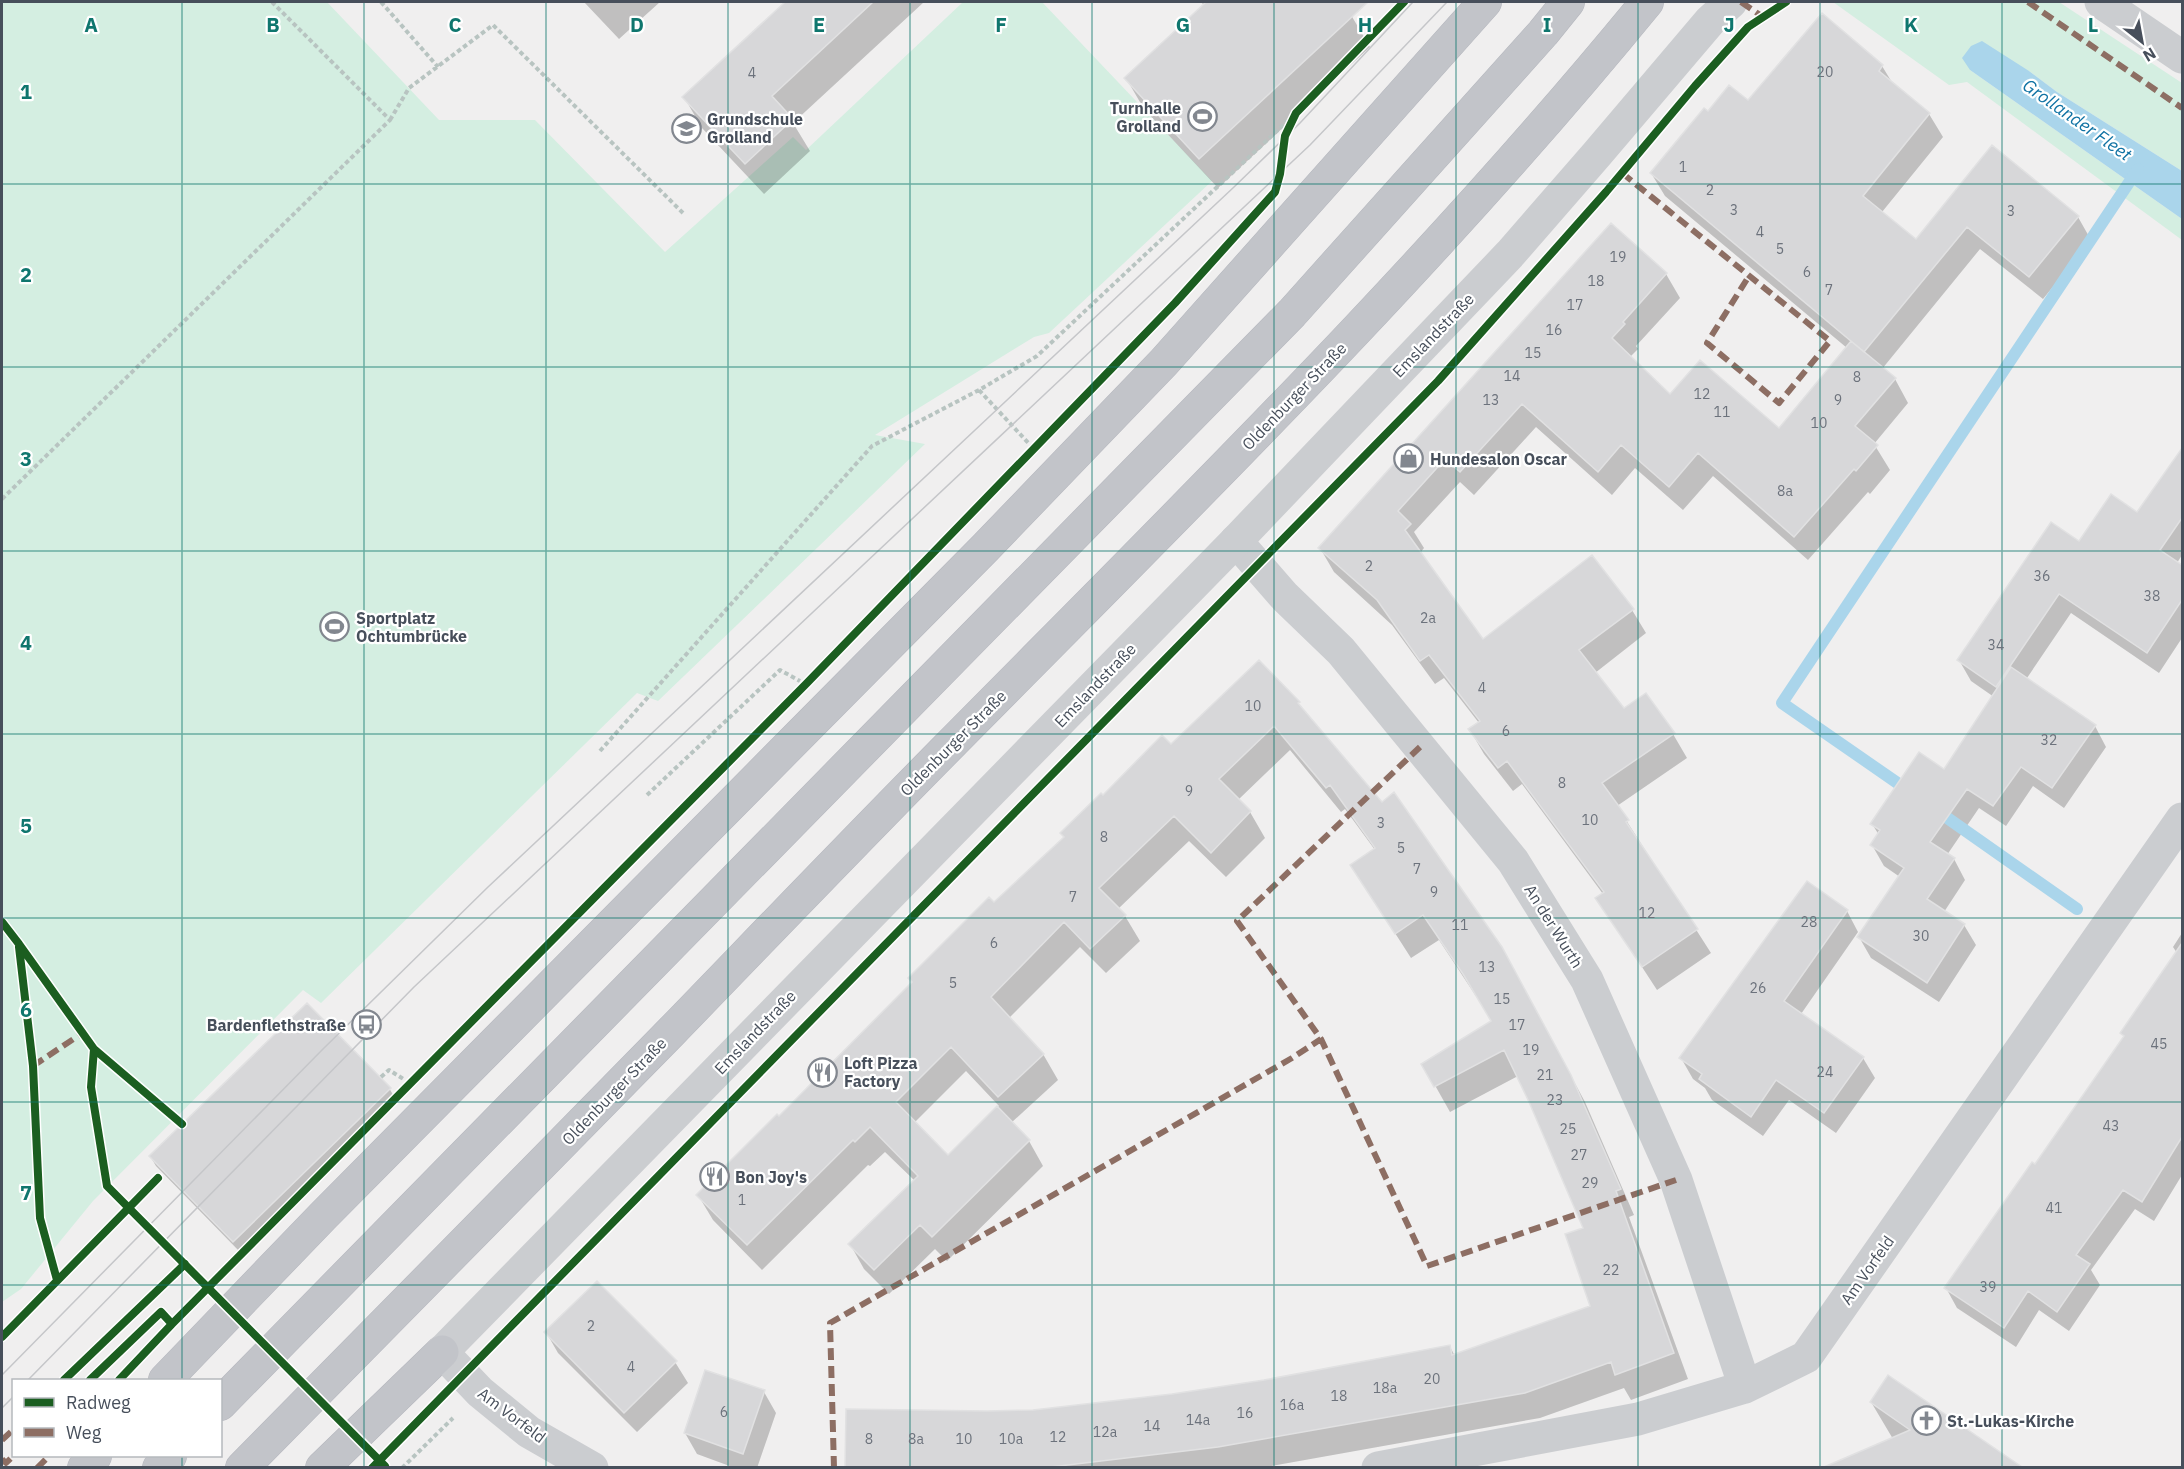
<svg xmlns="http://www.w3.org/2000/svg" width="2184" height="1469" viewBox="0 0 2184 1469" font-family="'IBM Plex Sans',sans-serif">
  <rect width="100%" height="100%" fill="#f0efef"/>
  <!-- green -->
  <path fill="#d4eee1" d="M2 2H327L439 120H535L665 252 793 137 806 150 963 2H1042L1212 181 1049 333 1034 337 875 435 925 444 658 701 637 693 321 1003 303 990 93 1201 21 1289 2 1302Z
    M1833 2H2059L2182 83V171L2057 92 2029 71 1970 70 2182 219V240L1967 82 1949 85Z"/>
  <!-- water -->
  <path fill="#aad5eb" d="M1982 41 2029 71 2057 92 2182 171V219L1970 70 1962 58 1971 46Z"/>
  <!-- shadow -->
  <path fill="#0003" fill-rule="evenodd" d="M584 2H660L619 39Z
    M787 2H924L793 123 810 151 764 194 702 128 684 97Z
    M1201 2H1366L1351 15 1370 47 1218 188 1144 109 1126 78 1204 5Z
    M1822 15 1882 66 1893 84 1929 114 1943 137 1882 212 1917 241 1992 147 2078 217 2091 240 2043 299 1980 249 1882 369 1895 379 1908 403 1874 444 1890 470 1870 494 1868 492 1808 560 1713 476 1683 510 1635 468 1612 495 1536 427 1474 495 1460 482 1414 532 1424 548 1420 553 1483 641 1632 610 1646 633 1595 673 1624 711 1673 734 1687 758 1617 806 1711 953 1657 990 1597 898 1603 894 1522 784 1513 791 1484 754 1470 730 1479 723 1444 678 1435 684 1392 625 1334 572 1320 548 1666 274 1680 298 1636 346 1638 349 1630 357 1671 396 1779 430 1847 348 1665 196 1651 173 1708 114 1748 102Z
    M2182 451V555L2177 563 2182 567V638L2159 673 2071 613 2027 678 2095 726 2106 747 2064 808 2033 786 2006 826 1979 808 1947 855 1954 859 1965 880 1944 912 1964 925 1976 945 1939 1002 1871 958 1859 937 1900 877 1884 866 1872 845 1879 835 1872 824 1945 771 1994 697 1971 681 1959 660 2079 543 2137 514Z
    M1259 662 1298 703 1304 712 1516 974 1585 1102 1634 1215 1629 1217 1688 1379 1631 1400 1624 1388 1540 1418 1260 1468H846L847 1411 987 1412 1033 1411 1172 1396 1264 1381 1450 1347 1455 1356 1592 1307 1585 1228 1518 1076 1450 1112 1423 1064 1493 1022 1439 940 1411 958 1352 866 1375 850 1345 809 1341 812 1290 750 1238 800 1250 812 1265 838 1226 877 1189 841 1118 909 1125 916 1140 941 1106 973 1080 947 1009 1018 1043 1054 1058 1080 1011 1123 1029 1141 1043 1166 947 1261 935 1249 889 1294 864 1269 850 1244 915 1181 885 1152 870 1166 868 1165 762 1270 713 1220 698 1195 779 1119 913 984 909 978 1065 839 1103 797 1171 746ZM966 1071 999 1106 948 1157 914 1123Z
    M1847 911 1858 932 1801 1014 1863 1058 1875 1078 1836 1133 1789 1100 1763 1136 1712 1100 1705 1088 1693 1079 1681 1058Z
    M2182 933V1175L2154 1221 2135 1209 2091 1270 2100 1285 2069 1331 2039 1310 2016 1347 1957 1308 1946 1288 2036 1166 2125 1038 2122 1033 2177 953 2173 947Z
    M389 1088 395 1098 239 1251 156 1166 150 1156Z
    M546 1332 675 1362 688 1383 637 1432 558 1353Z
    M1888 1378 2020 1468H1838L1847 1459 1893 1439 1871 1402Z
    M764 1392 776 1413 757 1468H735L697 1454 685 1433Z"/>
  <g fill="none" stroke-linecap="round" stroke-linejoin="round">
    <!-- stream -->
    <path stroke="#aad5eb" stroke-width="12" d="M1909 791 1782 703 2138 169
      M1936 810 2077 909"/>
  </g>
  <!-- building -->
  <path fill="#d7d7d9" stroke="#e1e1e2" stroke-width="1.5" d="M785 2H873L772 96 793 119 745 164 682 97Z
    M1206 2H1368L1199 159 1124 78Z
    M1822 13 1883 65 1879 71 1930 113 1863 196 1916 239 1992 145 2079 216 2029 277 1967 227 1864 352 1650 173 1704 108 1708 111 1729 85 1748 100Z
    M1611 223 1667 273 1623 322 1625 324 1612 338 1670 394 1700 360 1779 428 1851 341 1896 378 1855 426 1878 445 1856 471 1854 469 1794 537 1698 453 1669 487 1621 445 1598 472 1522 404 1460 472 1445 459 1398 511 1411 524 1405 530 1483 639 1592 555 1634 609 1579 650 1624 708 1646 693 1675 733 1602 783 1629 820 1626 822 1698 929 1642 967 1595 898 1604 892 1507 761 1498 768 1468 729 1480 721 1429 655 1420 661 1377 600 1318 548Z
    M2182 448V518L2160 550 2182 565V600L2147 653 2059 594 1996 687 1957 660 2051 522 2079 541 2111 494 2137 512Z
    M1259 660 1300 702 1298 703 1382 802 1394 792 1502 947 1571 1075 1621 1189 1616 1191 1674 1353 1615 1375 1611 1362 1525 1393 1218 1447 1051 1467H845L846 1409 987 1411 1033 1410 1172 1394 1264 1380 1450 1345 1452 1355 1590 1306 1565 1234 1583 1228 1529 1102 1504 1050 1434 1087 1421 1064 1491 1021 1463 974 1423 915 1395 934 1350 865 1375 848 1330 785 1326 788 1274 726 1219 779 1251 811 1211 853 1174 816 1099 888 1126 915 1090 949 1064 922 991 997 1044 1054 998 1097 951 1047 896 1102 948 1155 997 1106 1030 1140 932 1237 920 1225 874 1270 848 1244 918 1176 870 1127 855 1142 853 1140 747 1245 696 1195 777 1114 779 1116 912 982 908 978 989 897 994 902 1064 837 1060 833 1101 793 1103 795 1162 735 1171 744Z
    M2011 667 2096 725 2052 788 2021 767 1993 806 1967 789 1930 842 1955 858 1927 899 1965 924 1927 983 1857 937 1904 868 1870 845 1880 830 1870 824 1919 752 1944 769Z
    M1807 881 1848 910 1784 1001 1864 1057 1824 1113 1776 1080 1751 1117 1699 1079 1702 1074 1679 1058Z
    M2182 943V1137L2142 1202 2123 1190 2076 1255 2090 1264 2057 1312 2028 1291 2004 1328 1944 1288 2032 1162 2035 1164 2124 1036 2120 1033Z
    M307 1003 391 1088 233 1242 149 1156Z
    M597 1281 677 1361 624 1413 544 1332Z
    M705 1370 765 1390 743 1454 684 1433Z
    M1888 1375 2022 1467H1824L1910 1430 1870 1402Z"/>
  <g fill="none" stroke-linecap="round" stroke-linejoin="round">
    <defs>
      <path id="trunk" d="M165 1380 322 1217 985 548 1164 362 1485 2
        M220 1404 1292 313 1543 33 1568 2
        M84 1468 95 1456
        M159 1468 170 1456
        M242 1468C385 1323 529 1177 672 1031 764 936 856 840 949 746 1188 504 1432 265 1647 2
        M322 1468 442 1352"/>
    </defs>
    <!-- trunk casing -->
    <use href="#trunk" stroke="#b5b7be" stroke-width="34"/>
    <!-- path -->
    <path stroke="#b8c4c1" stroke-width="4" stroke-dasharray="4.5 3" stroke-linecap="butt" d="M381 2 438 67
      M390 120 409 88 493 25 683 213
      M979 390 1032 447
      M2 499 390 120 272 2
      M600 751 872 446 979 390 1037 356 1296 113
      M647 795 780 670 800 681
      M381 1077 389 1070 405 1080
      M402 1468 453 1418"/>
    <!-- minor -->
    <path stroke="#cbcdd0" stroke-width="33" d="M2101 2 2182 57
      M1236 541 1285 597 1341 651 1513 861 1587 980 1676 1180 1745 1387
      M442 1352 480 1392 529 1432 592 1468
      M1378 1468 1638 1419 1745 1387 1806 1357 2182 819"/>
    <!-- tertiary -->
    <path stroke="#cbcdd0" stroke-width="33" d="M442 1352 1236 541 1447 320 1510 254 1597 154 1710 21 1731 2"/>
    <!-- trunk -->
    <use href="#trunk" stroke="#c2c4c9" stroke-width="33"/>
    <!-- tram -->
    <path stroke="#c5c6c9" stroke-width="1.5" d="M2 1375 323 1049 488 887 1234 187 1300 123 1413 2
      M28 1380 414 987 1310 145 1447 2
      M2 1408 14 1396"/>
    <!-- quiet -->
    <path stroke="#8d6e63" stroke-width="6" stroke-dasharray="12 6" stroke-linecap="butt" d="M1741 2 1763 17
      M2028 2 2182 108
      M1622 173 1830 341 1779 403 1707 343 1749 276
      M1420 747 1237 921 1321 1039 1427 1266 1676 1180
      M33 1066 81 1034
      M2 1440 14 1429
      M2 1459 6 1463 14 1455
      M37 1468 49 1456
      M834 1468 830 1323 1292 1058 1321 1039"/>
    <defs>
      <path id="cycleway" d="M2 922 19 944 94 1049 91 1087 107 1186 385 1466
        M19 947 33 1066 40 1218 57 1280
        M94 1049 182 1124
        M2 1337 158 1178
        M64 1380 185 1264
        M90 1380 161 1312 172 1324
        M119 1380 172 1324 806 684 1175 303 1275 192 1280 174 1285 136 1296 113 1404 2
        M372 1468 1438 381 1606 192 1695 86 1748 27 1786 2"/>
    </defs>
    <!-- cycleway casing -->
    <use href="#cycleway" stroke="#fff" stroke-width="11"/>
    <!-- cycleway -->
    <use href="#cycleway" stroke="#1b5e20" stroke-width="8"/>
  </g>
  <!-- grid -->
  <path fill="none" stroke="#0f766e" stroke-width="1.5" stroke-opacity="0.55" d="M182 2V1380M364 2V1468M546 2V1468M728 2V1468M910 2V1468M1092 2V1468M1274 2V1468M1456 2V1468M1638 2V1468M1820 2V1468M2002 2V1468M2 184H2182M2 367H2182M2 551H2182M2 734H2182M2 918H2182M2 1102H2182M2 1285H2182M182 1456V1468"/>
  <!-- icons -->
  <defs>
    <symbol id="stadium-ring" viewBox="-11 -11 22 22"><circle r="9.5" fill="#fff" stroke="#82878f" stroke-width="1.5"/><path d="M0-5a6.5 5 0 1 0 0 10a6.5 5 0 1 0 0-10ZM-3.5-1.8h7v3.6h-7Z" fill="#82878f"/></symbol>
    <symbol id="school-ring" viewBox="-11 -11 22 22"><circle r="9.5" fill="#fff" stroke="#82878f" stroke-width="1.5"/><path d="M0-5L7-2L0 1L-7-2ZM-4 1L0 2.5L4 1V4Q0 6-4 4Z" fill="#82878f"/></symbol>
    <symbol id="shop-ring" viewBox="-11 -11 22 22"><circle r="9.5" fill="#fff" stroke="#82878f" stroke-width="1.5"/><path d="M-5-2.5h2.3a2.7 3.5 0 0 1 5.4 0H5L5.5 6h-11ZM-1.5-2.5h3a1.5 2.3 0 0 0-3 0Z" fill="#82878f"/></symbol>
    <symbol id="bus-ring" viewBox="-11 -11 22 22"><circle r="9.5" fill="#fff" stroke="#82878f" stroke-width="1.5"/><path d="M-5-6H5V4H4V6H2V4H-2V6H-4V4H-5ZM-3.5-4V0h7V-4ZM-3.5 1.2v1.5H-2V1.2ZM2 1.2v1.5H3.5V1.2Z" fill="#82878f"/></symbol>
    <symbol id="restaurant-ring" viewBox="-11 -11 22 22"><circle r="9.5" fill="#fff" stroke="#82878f" stroke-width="1.5"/><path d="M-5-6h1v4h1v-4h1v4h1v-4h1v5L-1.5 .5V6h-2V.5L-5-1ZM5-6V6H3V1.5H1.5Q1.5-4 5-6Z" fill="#82878f"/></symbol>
    <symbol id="church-ring" viewBox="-11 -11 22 22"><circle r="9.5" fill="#fff" stroke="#82878f" stroke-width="1.5"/><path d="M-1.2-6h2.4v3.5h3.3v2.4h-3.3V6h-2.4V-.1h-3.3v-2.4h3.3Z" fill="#82878f"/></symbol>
  </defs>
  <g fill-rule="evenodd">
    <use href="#stadium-ring" x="1186" y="100" width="33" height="33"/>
    <use href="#school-ring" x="670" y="112" width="33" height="33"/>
    <use href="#shop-ring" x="1392" y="442" width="33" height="33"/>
    <use href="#stadium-ring" x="318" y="610" width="33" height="33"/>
    <use href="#bus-ring" x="350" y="1008" width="33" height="33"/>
    <use href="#restaurant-ring" x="806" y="1056" width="33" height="33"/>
    <use href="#restaurant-ring" x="698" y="1160" width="33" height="33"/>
    <use href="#church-ring" x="1910" y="1404" width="33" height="33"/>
  </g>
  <g text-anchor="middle" stroke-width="4.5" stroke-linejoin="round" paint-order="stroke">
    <!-- number labels -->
    <g font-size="14" fill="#6c727c">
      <text x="1825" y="77">20</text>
      <text x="752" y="78">4</text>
      <text x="1683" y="172">1</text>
      <text x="1710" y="195">2</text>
      <text x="1734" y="215">3</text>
      <text x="2011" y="216">3</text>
      <text x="1760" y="237">4</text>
      <text x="1780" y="254">5</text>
      <text x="1618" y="262">19</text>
      <text x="1807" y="277">6</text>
      <text x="1596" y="286">18</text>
      <text x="1829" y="295">7</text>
      <text x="1575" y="310">17</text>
      <text x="1554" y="335">16</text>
      <text x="1533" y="358">15</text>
      <text x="1512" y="381">14</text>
      <text x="1857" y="382">8</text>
      <text x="1702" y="399">12</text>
      <text x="1491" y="405">13</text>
      <text x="1838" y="405">9</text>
      <text x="1722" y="417">11</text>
      <text x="1819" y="428">10</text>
      <text x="1785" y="496">8a</text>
      <text x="1369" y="571">2</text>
      <text x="2042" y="581">36</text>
      <text x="2152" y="601">38</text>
      <text x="1428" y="623">2a</text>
      <text x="1996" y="650">34</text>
      <text x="1482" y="693">4</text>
      <text x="1253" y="711">10</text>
      <text x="1506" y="736">6</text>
      <text x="2049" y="745">32</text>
      <text x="1562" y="788">8</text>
      <text x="1189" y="796">9</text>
      <text x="1590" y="825">10</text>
      <text x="1381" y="828">3</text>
      <text x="1104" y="842">8</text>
      <text x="1401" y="853">5</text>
      <text x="1417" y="874">7</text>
      <text x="1434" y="897">9</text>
      <text x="1073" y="902">7</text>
      <text x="1647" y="918">12</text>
      <text x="1809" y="927">28</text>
      <text x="1460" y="930">11</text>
      <text x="1921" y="941">30</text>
      <text x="994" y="948">6</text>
      <text x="1487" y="972">13</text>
      <text x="953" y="988">5</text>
      <text x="1758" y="993">26</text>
      <text x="1502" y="1004">15</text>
      <text x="1517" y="1030">17</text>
      <text x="2159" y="1049">45</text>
      <text x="1531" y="1055">19</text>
      <text x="1825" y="1077">24</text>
      <text x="1545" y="1080">21</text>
      <text x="1555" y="1105">23</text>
      <text x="2111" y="1131">43</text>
      <text x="1568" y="1134">25</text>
      <text x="1579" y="1160">27</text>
      <text x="1590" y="1188">29</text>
      <text x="742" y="1205">1</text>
      <text x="2054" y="1213">41</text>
      <text x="1611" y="1275">22</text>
      <text x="1988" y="1292">39</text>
      <text x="591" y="1331">2</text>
      <text x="631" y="1372">4</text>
      <text x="1432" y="1384">20</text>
      <text x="1385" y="1393">18a</text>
      <text x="1339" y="1401">18</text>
      <text x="1292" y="1410">16a</text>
      <text x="724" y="1417">6</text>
      <text x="1245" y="1418">16</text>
      <text x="1198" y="1425">14a</text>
      <text x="1152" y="1431">14</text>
      <text x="1105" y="1437">12a</text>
      <text x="1058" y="1442">12</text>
      <text x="869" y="1444">8</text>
      <text x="916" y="1444">8a</text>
      <text x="964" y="1444">10</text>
      <text x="1011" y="1444">10a</text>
    </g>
    <!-- poi labels -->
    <g font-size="16" font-weight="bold" fill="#474f5b" stroke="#fff" text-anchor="start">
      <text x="1181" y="114" text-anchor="end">Turnhalle<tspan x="1181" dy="18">Grolland</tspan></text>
      <text x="707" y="125">Grundschule<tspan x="707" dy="18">Grolland</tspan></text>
      <text x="1430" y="465">Hundesalon Oscar</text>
      <text x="356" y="624">Sportplatz<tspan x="356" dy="18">Ochtumbrücke</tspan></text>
      <text x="346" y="1031" text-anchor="end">Bardenflethstraße</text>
      <text x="844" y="1069">Loft Pizza<tspan x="844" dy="18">Factory</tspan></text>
      <text x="735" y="1183">Bon Joy's</text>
      <text x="1947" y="1427">St.-Lukas-Kirche</text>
    </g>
    <!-- street labels -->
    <g font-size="16" fill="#474f5b" stroke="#fff">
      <text transform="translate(1433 335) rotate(-46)" y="6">Emslandstraße</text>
      <text transform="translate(1294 396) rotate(-46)" y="6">Oldenburger Straße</text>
      <text transform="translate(1095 685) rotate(-46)" y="6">Emslandstraße</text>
      <text transform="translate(953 743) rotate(-45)" y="6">Oldenburger Straße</text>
      <text transform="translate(1554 926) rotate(58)" y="6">An der Wurth</text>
      <text transform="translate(755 1032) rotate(-46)" y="6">Emslandstraße</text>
      <text transform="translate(614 1091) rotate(-46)" y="6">Oldenburger Straße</text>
      <text transform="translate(1867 1270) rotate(-55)" y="6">Am Vorfeld</text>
      <text transform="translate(512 1415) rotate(37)" y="6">Am Vorfeld</text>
    </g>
    <!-- water labels -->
    <g font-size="18" font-style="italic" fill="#1173a4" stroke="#fff">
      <text transform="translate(2077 120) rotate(35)" y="6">Grollander Fleet</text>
    </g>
  </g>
  <g font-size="20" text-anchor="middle" font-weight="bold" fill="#0f766e" stroke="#fff" stroke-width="4.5" stroke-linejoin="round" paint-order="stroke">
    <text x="91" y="32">A</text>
    <text x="273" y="32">B</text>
    <text x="455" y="32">C</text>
    <text x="637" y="32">D</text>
    <text x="819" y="32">E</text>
    <text x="1001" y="32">F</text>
    <text x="1183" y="32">G</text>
    <text x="1365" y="32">H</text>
    <text x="1547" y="32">I</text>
    <text x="1729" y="32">J</text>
    <text x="1911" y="32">K</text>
    <text x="2093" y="32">L</text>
    <text x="26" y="99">1</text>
    <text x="26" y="282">2</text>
    <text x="26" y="466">3</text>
    <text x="26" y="650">4</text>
    <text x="26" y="833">5</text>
    <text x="26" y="1017">6</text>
    <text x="26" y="1200">7</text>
  </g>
  <!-- border -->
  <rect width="2184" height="1469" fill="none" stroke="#474f5b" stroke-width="6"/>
  <!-- legend -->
  <rect x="12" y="1379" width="210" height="78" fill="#ffffff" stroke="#b5b9bd" stroke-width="1.5"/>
  <rect x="24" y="1398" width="30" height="9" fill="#1b5e20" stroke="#b5b9bd" stroke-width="1.5"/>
  <text x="66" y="1409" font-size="18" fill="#474f5b">Radweg</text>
  <rect x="24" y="1428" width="30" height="9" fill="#8d6e63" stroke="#b5b9bd" stroke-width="1.5"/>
  <text x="66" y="1439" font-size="18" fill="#474f5b">Weg</text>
  <!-- north arrow -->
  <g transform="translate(2142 42) rotate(149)" stroke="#ffffff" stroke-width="4.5" paint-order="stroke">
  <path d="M0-4.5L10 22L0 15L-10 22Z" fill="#474f5b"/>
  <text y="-9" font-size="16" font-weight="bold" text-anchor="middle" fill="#474f5b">N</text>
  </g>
</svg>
